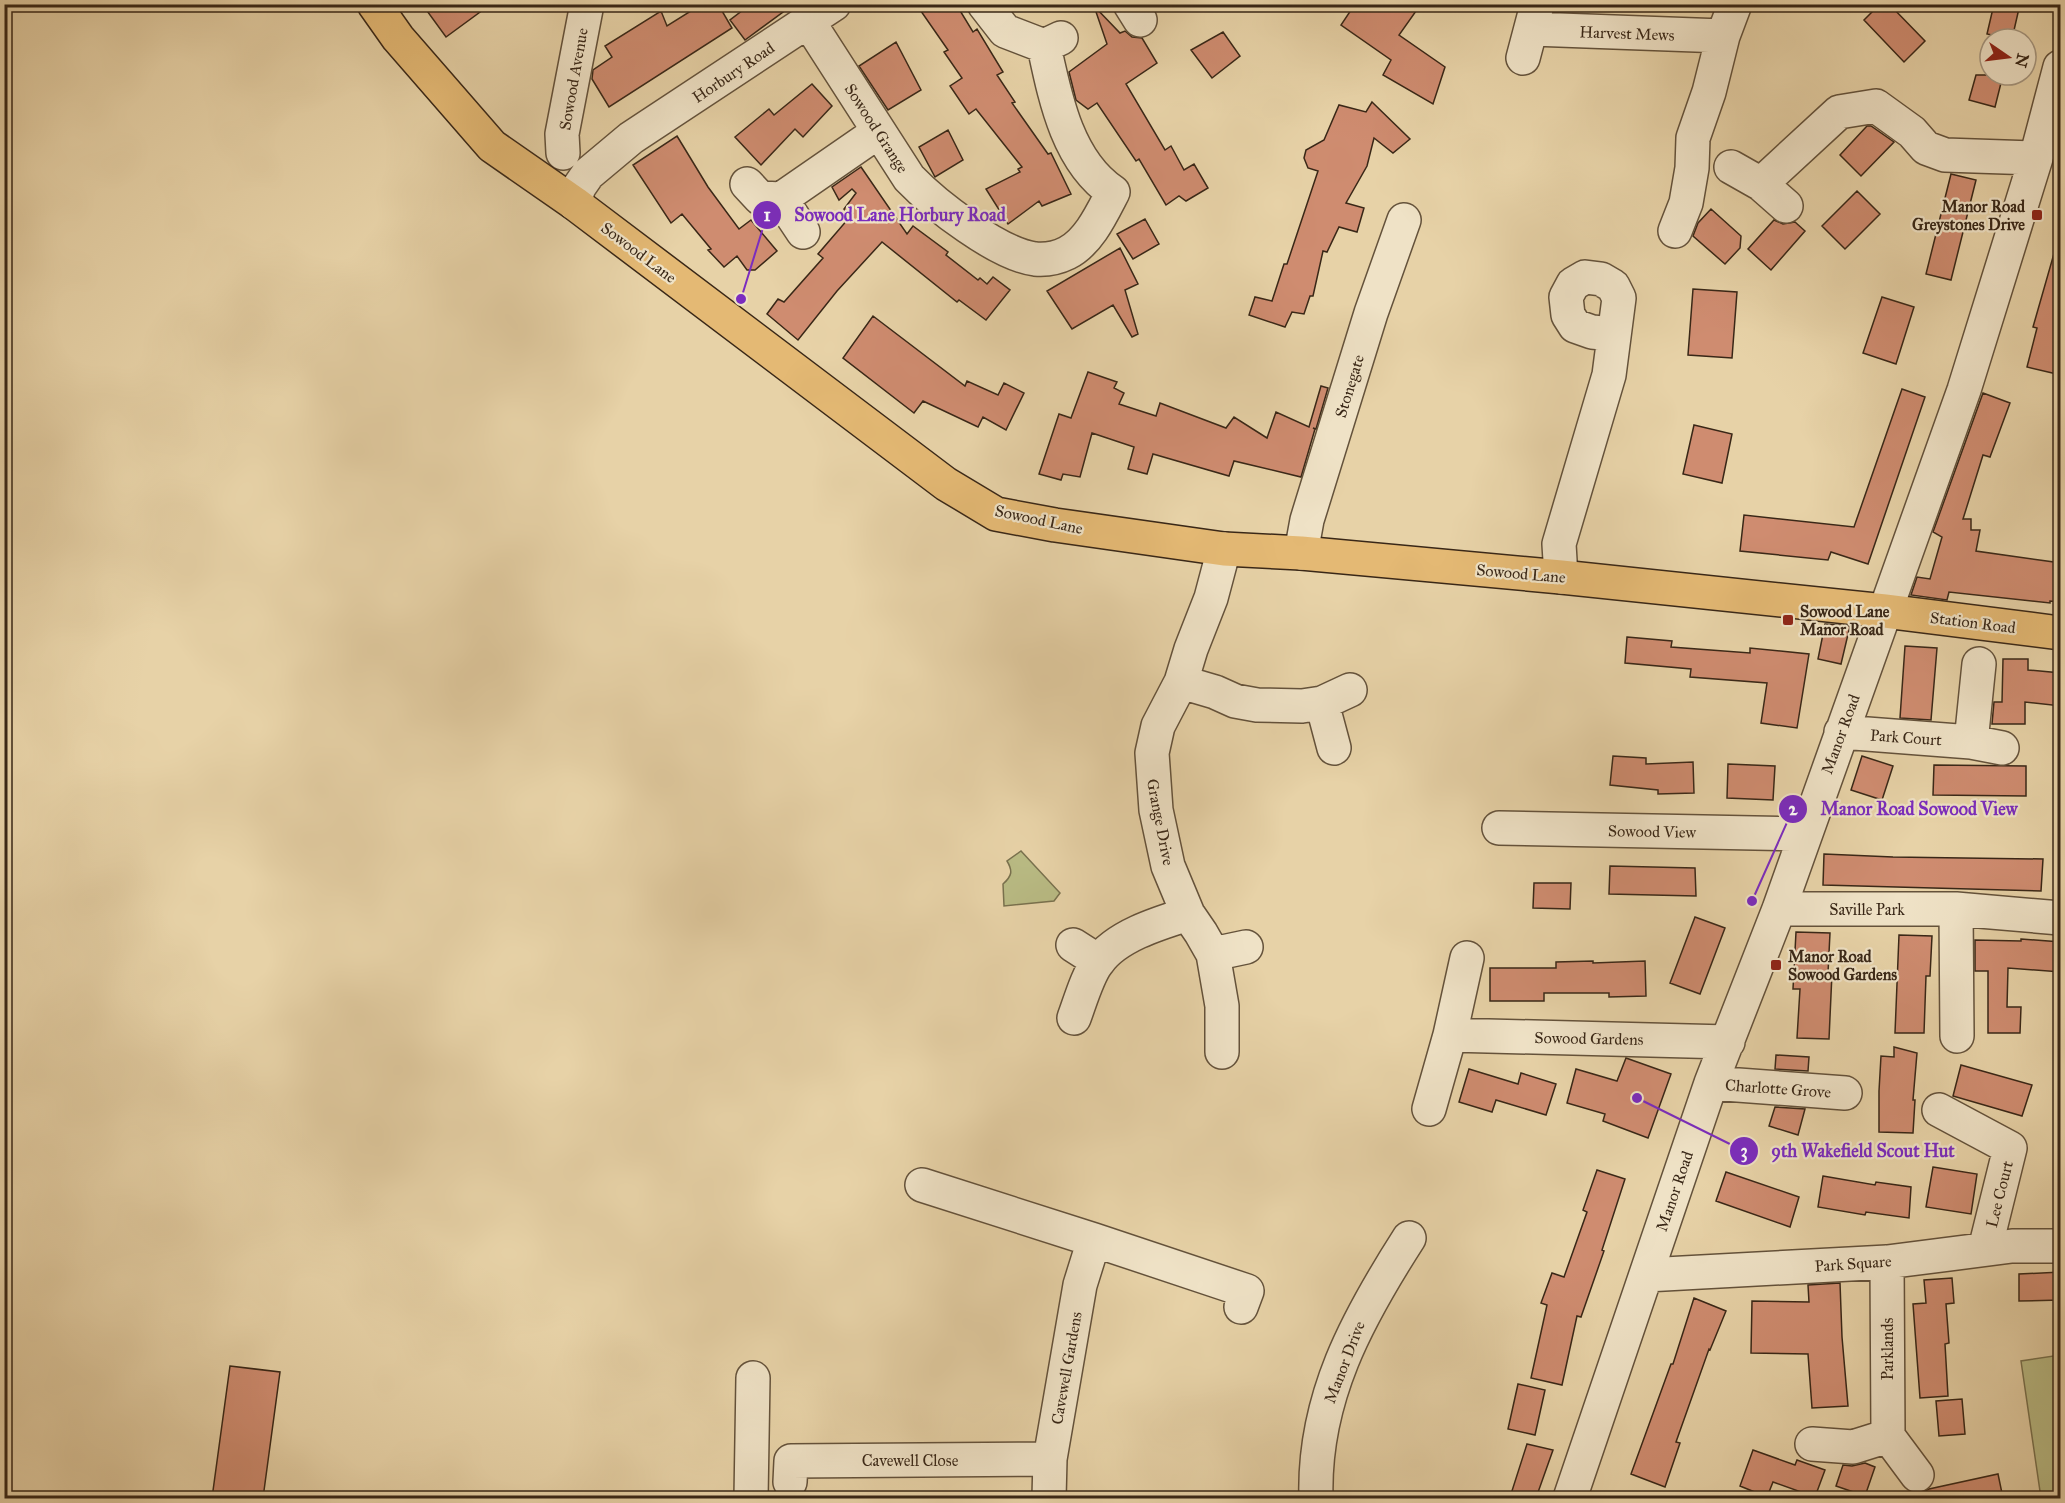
<svg xmlns="http://www.w3.org/2000/svg" width="2065" height="1503" viewBox="0 0 2065 1503" font-family="'IM FELL Great Primer',serif">
  <rect width="100%" height="100%" fill="#e7d2a7"/>
  <filter id="stains"><feTurbulence type="fractalNoise" baseFrequency=".00333" numOctaves="4"/><feColorMatrix values="0 0 0 0 .2 0 0 0 0 .09 0 0 0 0 .02 0 0 0 .5 -.17"/></filter>
  <radialGradient id="worn" r=".72"><stop offset=".6" stop-color="#630" stop-opacity="0"/><stop offset="1" stop-color="#630" stop-opacity=".3"/></radialGradient>
  <!-- green -->
  <path fill="#b9bb84" stroke="#79714e" stroke-width="1.5" d="M1021 851 1060 893 1054 901 1004 906 1003 884C1012 876 1013 871 1007 861Z
    M2060 1355V1498H2041L2021 1361Z"/>
  <!-- building -->
  <path fill="#cf8c70" stroke="#392717" stroke-width="1.5" d="M422 4H491L446 37Z
    M702 4H718L732 28 609 107 592 79 593 70 612 57 605 46 661 11 667 26Z
    M751 4H794L745 40 730 20Z
    M916 4H956L973 32 977 29 1003 72 997 75 1015 102 1012 103 1048 154 1051 153 1071 194 1042 206 1039 201 1008 224 986 189 1020 172 1018 169 1022 167 976 109 969 114 950 86 962 78 944 52 948 50Z
    M1355 4H1421L1399 35 1445 67 1433 104 1383 75 1391 60 1341 25Z
    M1880 4H1889L1925 41 1904 62 1864 20Z
    M1994 4H2020L2012 39 1987 34Z
    M1094 6 1120 33 1125 31 1132 37 1142 38 1157 63 1126 84 1165 150 1171 146 1184 170 1194 164 1208 188 1186 201 1179 196 1166 205 1139 159 1136 161 1097 103 1088 109 1076 100 1069 72 1107 44Z
    M1223 32 1240 56 1212 78 1191 50Z
    M896 42 921 90 888 110 859 66Z
    M1976 75H2003L1995 107 1969 100Z
    M812 84 832 106 803 137 795 129 761 165 735 137 769 109 774 115Z
    M1372 102 1410 139 1393 153 1374 138 1367 166 1346 203 1364 208 1357 232 1339 227 1327 252 1323 251 1313 296H1310L1304 314 1292 312 1285 327 1249 315 1255 297 1272 301 1284 264H1287L1318 171 1308 168 1304 158 1306 150 1324 140 1339 105 1366 112Z
    M1867 126H1871L1894 142 1861 176 1840 155Z
    M948 130 963 160 935 177 919 147Z
    M677 136 708 187 739 229 751 220 777 251 755 270H747L737 256 724 267 708 250 711 249 682 214 671 223 633 165Z
    M861 167 907 234 913 226 948 252 946 255 978 280 980 278 987 284 993 277 1010 290 986 320 959 300 957 302 882 242 837 291 798 340 767 314 778 299 784 302 823 258 818 254 849 218 844 209 856 193 852 189 839 200 832 187Z
    M1951 174 1976 180 1951 280 1926 274Z
    M1857 191 1880 214 1845 249 1822 226Z
    M1711 209 1741 236 1740 248 1725 264 1693 236 1698 223Z
    M1145 219 1159 244 1133 259 1117 234Z
    M1774 220 1783 224 1795 222 1805 231 1771 270 1748 249Z
    M1120 248 1138 284 1125 290 1138 334 1132 337 1113 305 1072 329 1047 291Z
    M2055 250 2061 251V375L2027 367 2037 328 2033 327Z
    M1693 289 1737 292 1732 358 1688 355Z
    M1882 297 1914 307 1896 364 1863 353Z
    M873 316 965 386 967 381 998 395 1004 383 1024 393 1006 430 983 417 978 427 923 401 914 413 843 358Z
    M1088 372 1117 382 1114 388 1124 393 1119 404 1156 416 1160 403 1226 428 1234 417 1267 438 1276 412 1309 427 1321 386 1328 388 1316 429 1313 428 1315 429 1301 477 1234 461 1229 476 1153 454 1147 474 1128 469 1134 447 1092 433 1080 477 1063 474 1061 480 1039 474 1059 414 1071 418Z
    M1902 389 1925 397 1868 564 1831 552 1828 560 1740 551 1744 515 1854 527Z
    M1983 393 2010 403 1990 457 1983 455 1963 519H1971V530H1980L1976 551 2061 563V602L2050 601V603L1949 592 1947 600 1911 595 1917 577 1930 579 1942 537 1933 532Z
    M1694 425 1732 434 1722 483 1683 474Z
    M1825 624 1850 626 1841 664 1818 659Z
    M1627 637 1672 641 1671 647 1750 653V648L1809 654 1797 728 1761 723 1767 683 1690 677 1691 669 1625 663Z
    M1905 646 1937 648 1931 720 1900 718Z
    M2003 659H2028V670L2061 673V706L2025 702V724H1992L1994 702H2002Z
    M1613 756 1646 758V764L1693 762 1694 793 1658 794V790L1610 785Z
    M1862 756 1893 766 1882 800 1851 790Z
    M1728 764 1775 766 1773 800 1727 798Z
    M1934 765 2026 766V796L1933 795Z
    M1824 854 1893 857 2043 859 2041 891 1823 885Z
    M1610 866 1695 868 1696 896 1609 894Z
    M1534 883H1571L1570 909 1533 908Z
    M1695 917 1725 928 1700 994 1670 983Z
    M1796 932 1830 933 1828 973H1832L1829 1039 1797 1038 1800 989H1793Z
    M1899 935 1932 936 1930 976H1926L1924 1033H1895Z
    M2021 939 2061 942V972L2008 968 2007 1007H2021L2020 1033H1988V971H1975V940L2021 941Z
    M1593 961V963L1645 961 1646 996 1609 997V993H1544V1001H1490V968H1556V962Z
    M1894 1047 1917 1053 1913 1100H1915L1913 1133 1879 1132V1091L1881 1056 1894 1057Z
    M1776 1055 1809 1057 1808 1071 1775 1069Z
    M1626 1058 1671 1074 1648 1138 1603 1121 1605 1114 1567 1103 1576 1069 1617 1081Z
    M1961 1065 2032 1085 2022 1116 1953 1096Z
    M1469 1069 1518 1084 1521 1073 1556 1084 1546 1115 1496 1100 1492 1112 1459 1102Z
    M1775 1107 1805 1109 1798 1135 1769 1126Z
    M1933 1167 1977 1174 1971 1214 1926 1207Z
    M1597 1170 1625 1179 1602 1250 1604 1251 1581 1317 1577 1316 1562 1385 1531 1378 1547 1305 1541 1303 1552 1273 1564 1277 1587 1212 1583 1210Z
    M1726 1172 1799 1197 1790 1227 1716 1201Z
    M1823 1176 1875 1185 1876 1182 1911 1187 1909 1218 1866 1212 1865 1215 1818 1207Z
    M2061 1272V1300L2019 1301V1274Z
    M1952 1278 1954 1303 1946 1304 1949 1343 1945 1344 1948 1396 1920 1398 1913 1304 1926 1303 1924 1280Z
    M1840 1283 1842 1337 1848 1406 1812 1408 1808 1354 1751 1353 1752 1301 1809 1302 1808 1285Z
    M1694 1298 1726 1311 1710 1350 1709 1349 1676 1442 1680 1443 1665 1487 1631 1474 1671 1364H1673Z
    M230 1366 280 1372 263 1498H212Z
    M1518 1384 1545 1390 1535 1435 1508 1429Z
    M1962 1399 1965 1434 1939 1436 1936 1401Z
    M1527 1444 1553 1450 1536 1498H1525L1511 1494Z
    M1753 1450 1795 1465 1797 1460 1825 1470 1815 1497 1773 1482 1767 1497 1740 1486Z
    M1865 1463 1875 1467 1865 1496 1836 1486 1843 1465 1852 1466Z
    M1998 1474 2003 1498H1926L1925 1491 1929 1489Z"/>
  <g fill="none" stroke-linecap="round" stroke-linejoin="round">
    <defs>
      <path id="minor" d="M984 4 1005 31 1044 46 1061 38
        M1130 4 1140 20
        M808 21 909 178C935 205 998 254 1035 259 1046 260 1057 258 1067 253 1089 242 1102 213 1113 192 1067 161 1055 97 1044 46
        M1532 29 1723 36
        M1523 58 1537 5
        M563 153 562 134 587 4
        M1731 167 1761 184 1786 206
        M747 184 760 198 781 199
        M1761 184 1839 112 1876 106 1912 132 1926 148 1945 155 2036 158
        M574 203 579 187 588 174 631 138 834 4
        M1675 231 1686 203 1692 168 1693 138 1709 92 1723 36 1735 4
        M803 232 781 199 878 132
        M1301 553 1307 520 1371 313 1404 220
        M1561 577 1559 544 1609 375 1619 298 1613 286 1601 279 1585 277 1573 284 1566 297 1568 315 1575 326 1592 332 1613 334
        M1181 682 1215 692 1235 701 1257 705 1302 706 1322 703 1350 690
        M1322 703 1334 748
        M1841 732 1971 742 2002 748
        M1971 742 1979 664
        M1499 828 1805 834
        M1779 909H1956L2060 918
        M1956 909 1957 1036
        M1073 945 1098 961
        M1213 954 1246 947
        M1074 1018C1080 1002 1088 974 1098 962 1116 936 1159 923 1188 914
        M1450 1035 1728 1042
        M1222 1052V1006L1213 954 1201 933 1188 914 1168 866 1156 810 1152 753 1158 726 1181 682 1191 649 1211 598 1224 549
        M1711 1083 1845 1093
        M1429 1109 1450 1035 1467 958
        M1939 1110 2010 1148 1985 1249
        M922 1185 1094 1240 1247 1291 1241 1307
        M1887 1262 1888 1436 1917 1475
        M1646 1275 1887 1262 2012 1246H2060
        M1812 1444 1853 1447 1888 1436
        M790 1482 791 1461 1050 1459
        M751 1498 753 1378
        M1049 1498 1050 1459 1080 1285 1094 1240
        M1316 1498C1313 1399 1357 1319 1409 1238
        M1570 1498 1711 1083 1779 909 1964 390 2036 158 2060 67"/>
      <path id="major" d="M374 4 398 38 492 146 574 203 946 484 996 514 1055 525 1224 549 1301 553 1561 577 1885 611 2060 633"/>
    </defs>
    <!-- minor casing -->
    <use href="#minor" stroke="#64523b" stroke-width="36"/>
    <!-- major casing -->
    <use href="#major" stroke="#392717" stroke-width="36"/>
    <!-- minor -->
    <use href="#minor" stroke="#efe2c6" stroke-width="33"/>
    <!-- major -->
    <use href="#major" stroke="#e4b974" stroke-width="33"/>
  </g>
  <!-- markers -->
  <g fill="#8f2418" stroke="#efe2c6" stroke-width="2">
    <rect x="2031" y="209" width="12" height="12" rx="3"/>
    <rect x="1782" y="614" width="12" height="12" rx="3"/>
    <rect x="1770" y="959" width="12" height="12" rx="3"/>
  </g>
  <g text-anchor="middle" stroke-width="4.5" stroke-linejoin="round" paint-order="stroke">
    <!-- street labels -->
    <g font-size="16" fill="#392717" stroke="#efe2c6">
      <text transform="translate(1627 33) rotate(2)" y="6">Harvest Mews</text>
      <text transform="translate(733 72) rotate(-34)" y="6">Horbury Road</text>
      <text transform="translate(573 79) rotate(-80)" y="6">Sowood Avenue</text>
      <text transform="translate(877 128) rotate(57)" y="6">Sowood Grange</text>
      <text transform="translate(639 252) rotate(37)" y="6">Sowood Lane</text>
      <text transform="translate(1349 386) rotate(-73)" y="6">Stonegate</text>
      <text transform="translate(1039 519) rotate(12)" y="6">Sowood Lane</text>
      <text transform="translate(1521 573) rotate(5)" y="6">Sowood Lane</text>
      <text transform="translate(1973 622) rotate(7)" y="6">Station Road</text>
      <text transform="translate(1840 734) rotate(-70)" y="6">Manor Road</text>
      <text transform="translate(1906 737) rotate(4)" y="6">Park Court</text>
      <text transform="translate(1161 822) rotate(79)" y="6">Grange Drive</text>
      <text transform="translate(1652 831) rotate(1)" y="6">Sowood View</text>
      <text x="1867" y="915">Saville Park</text>
      <text transform="translate(1589 1038) rotate(1)" y="6">Sowood Gardens</text>
      <text transform="translate(1778 1088) rotate(4)" y="6">Charlotte Grove</text>
      <text transform="translate(1674 1191) rotate(-71)" y="6">Manor Road</text>
      <text transform="translate(1999 1194) rotate(-76)" y="6">Lee Court</text>
      <text transform="translate(1853 1263) rotate(-4)" y="6">Park Square</text>
      <text transform="translate(1887 1349) rotate(-90)" y="6">Parklands</text>
      <text transform="translate(1344 1362) rotate(-69)" y="6">Manor Drive</text>
      <text transform="translate(1066 1368) rotate(-80)" y="6">Cavewell Gardens</text>
      <text x="910" y="1466">Cavewell Close</text>
    </g>
    <!-- poi labels -->
    <g font-size="16" font-weight="bold" fill="#392717" stroke="#efe2c6" text-anchor="start">
      <text x="2025" y="212" text-anchor="end">Manor Road<tspan x="2025" dy="18">Greystones Drive</tspan></text>
      <text x="1800" y="617">Sowood Lane<tspan x="1800" dy="18">Manor Road</tspan></text>
      <text x="1788" y="962">Manor Road<tspan x="1788" dy="18">Sowood Gardens</tspan></text>
    </g>
  </g>
  <!-- callouts -->
  <path fill="none" stroke="#7b2cbf" stroke-width="2" d="M741 299L767 215M1752 901L1793 809M1637 1098L1744 1151"/>
  <g fill="#7b2cbf" stroke="#efe2c6" stroke-width="2">
    <circle cx="741" cy="299" r="6"/>
    <circle cx="1752" cy="901" r="6"/>
    <circle cx="1637" cy="1098" r="6"/>
    <circle cx="767" cy="215" r="15"/>
    <circle cx="1793" cy="809" r="15"/>
    <circle cx="1744" cy="1151" r="15"/>
  </g>
  <g font-size="18" text-anchor="middle" font-weight="bold" fill="#fff">
    <text x="767" y="221">1</text>
    <text x="1793" y="815">2</text>
    <text x="1744" y="1157">3</text>
  </g>
  <g font-size="18" text-anchor="middle" font-weight="bold" fill="#7b2cbf" stroke="#efe2c6" stroke-width="4.5" stroke-linejoin="round" paint-order="stroke">
    <text x="900" y="221">Sowood Lane Horbury Road</text>
    <text x="1919" y="815">Manor Road Sowood View</text>
    <text x="1863" y="1157">9th Wakefield Scout Hut</text>
  </g>
  <!-- margin -->
  <rect width="2065" height="1503" fill="none" stroke="#e7d2a7" stroke-width="24"/>
  <rect x="6" y="6" width="2053" height="1491" fill="none" stroke="#392717" stroke-width="3"/>
  <rect x="12" y="12" width="2041" height="1479" fill="none" stroke="#392717" stroke-width="1.5"/>
  <!-- north arrow -->
  <g transform="translate(2008 57) rotate(104)"><circle r="28" fill="#efe2c6" stroke="#a69780" stroke-width="1.5"/>
  <path d="M0-4.5L10 22L0 15L-10 22Z" fill="#8f2418"/>
  <text y="-9" font-size="16" font-weight="bold" text-anchor="middle" fill="#392717">N</text>
  </g>
  <rect width="100%" height="100%" filter="url(#stains)"/>
  <rect width="100%" height="100%" fill="url(#worn)"/>
</svg>
